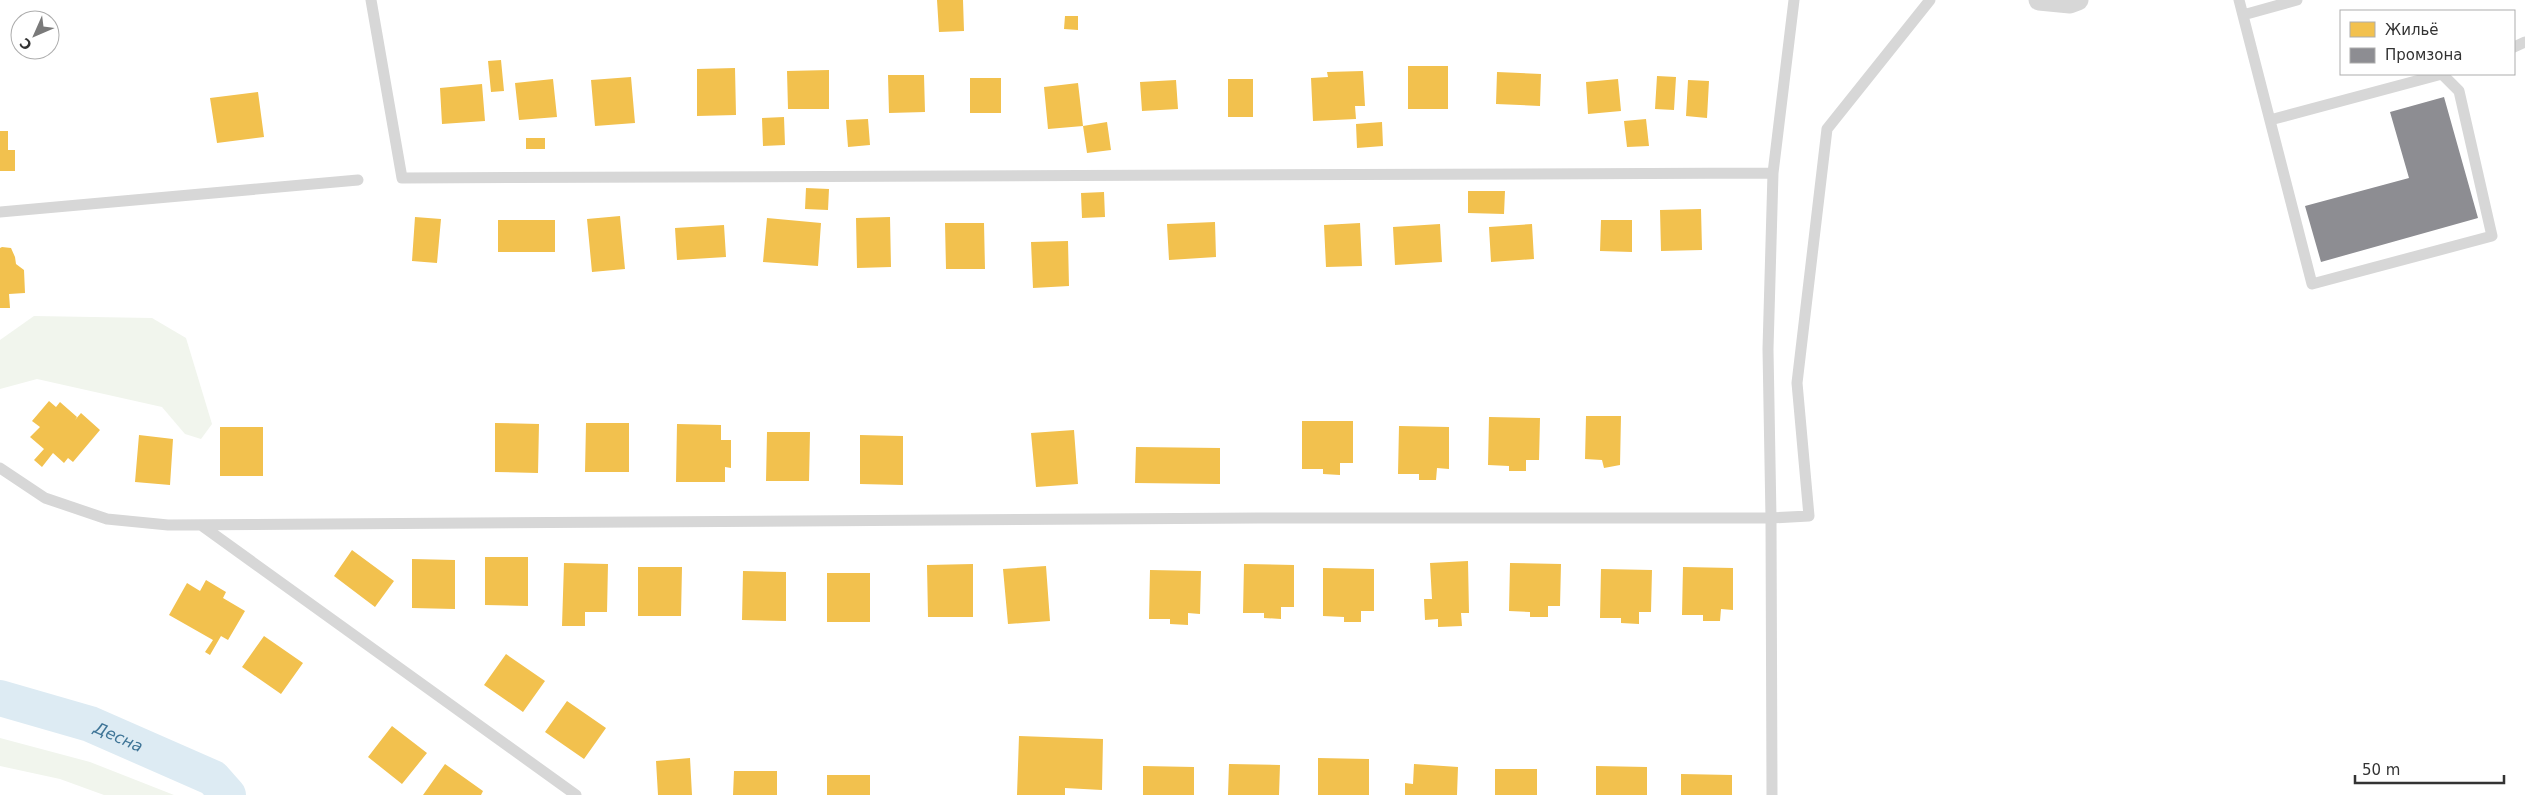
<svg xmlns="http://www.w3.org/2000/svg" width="2525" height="795" viewBox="0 0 2525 795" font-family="'DejaVu Sans',sans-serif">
  <rect width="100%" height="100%" fill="#fff"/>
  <!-- green -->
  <path fill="#f1f5ed" d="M34 316 152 318 186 338 212 424 201 439 185 434 162 407 37 379 0 389V340Z
    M0 738 90 762 174 795H104L60 779 0 766Z"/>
  <!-- homes -->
  <path fill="#f2c14e" d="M937 0H963L964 31 939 32Z
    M1065 16H1078V30L1064 29Z
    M501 60 504 91 491 92 488 61Z
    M1408 66H1448V109H1408Z
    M735 68 736 115 697 116V69Z
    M829 70V109H788L787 71Z
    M1363 71 1365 106H1355L1356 119 1313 121 1311 78 1328 77 1327 72Z
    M1497 72 1541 74 1540 106 1496 104Z
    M888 75H924L925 112 889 113Z
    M1657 76 1676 77 1674 110 1655 109Z
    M631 77 635 123 595 126 591 80Z
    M970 78H1001V113H970Z
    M553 79 557 117 519 120 515 83Z
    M1228 79H1253V117H1228Z
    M1618 79 1621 111 1588 114 1586 82Z
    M1176 80 1178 109 1142 111 1140 82Z
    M1688 80 1709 81 1707 118 1686 116Z
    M1078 83 1083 126 1107 122 1111 150 1087 153 1083 126 1048 129 1044 87Z
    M482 84 485 121 442 124 440 88Z
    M258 92 264 137 217 143 210 98Z
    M784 117 785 145 763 146 762 118Z
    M868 119 870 145 848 147 846 120Z
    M1646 119 1649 146 1627 147 1624 121Z
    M1382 122 1383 146 1357 148 1356 124Z
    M0 131H8V150H15V171H0Z
    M526 138H545V149H526Z
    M806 188 829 189 828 210 805 209Z
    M1468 191H1505L1504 214 1468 213Z
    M1104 192 1105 217 1082 218 1081 193Z
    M1701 209 1702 250 1661 251 1660 210Z
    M620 216 625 269 592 272 587 219Z
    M415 217 441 219 437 263 412 261Z
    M890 217 891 267 857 268 856 218Z
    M767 218 821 223 818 266 763 262Z
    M498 220H555V252H498Z
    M1601 220H1632V252L1600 251Z
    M1215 222 1216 257 1169 260 1167 224Z
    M945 223H984L985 269H946Z
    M1360 223 1362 266 1326 267 1324 225Z
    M1440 224 1442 262 1395 265 1393 227Z
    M1532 224 1534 259 1491 262 1489 227Z
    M724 225 726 257 677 260 675 228Z
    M1068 241 1069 286 1033 288 1031 242Z
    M2 247 11 248 15 257 16 264 24 270 25 293 9 294 10 308H0V248Z
    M49 401 56 407 60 402 77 417 75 420 81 413 100 430 73 462 68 458 64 463 53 453 42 467 34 460 44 449 30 437 40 427 32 421Z
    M1586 416H1621L1620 465 1604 468 1602 460 1585 459Z
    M1489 417 1540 418 1539 460H1526V471H1509V466L1488 465Z
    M1302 421H1353V463H1340V475L1323 474V469H1302Z
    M495 423 539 424 538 473 495 472Z
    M586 423H629V472H585Z
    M677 424 721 425V440H731V468L725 467V482H676Z
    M1399 426 1449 427V469L1437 468 1436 480H1419V474H1398Z
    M220 427H263V476H220Z
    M1074 430 1078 484 1036 487 1031 433Z
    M767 432H810L809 481H766Z
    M139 435 173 439 170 485 135 482Z
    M860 435 903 436V485L860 484Z
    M1136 447 1220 448V484L1135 483Z
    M352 550 394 581 375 607 334 576Z
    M485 557H528V606L485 605Z
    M412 559 455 560V609L412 608Z
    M1468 561 1469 613H1461L1462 626 1438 627V619L1425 620 1424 599H1432L1430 563Z
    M564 563 608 564 607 612H585V626H562Z
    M1510 563 1561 564 1560 606H1548V617H1530V612L1509 611Z
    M973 564V617H928L927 565Z
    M1244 564 1294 565V607H1281V619L1264 618V613H1243Z
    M1046 566 1050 621 1008 624 1003 569Z
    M638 567H682L681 616H638Z
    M1683 567 1733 568V610L1721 609 1720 621H1703V615H1682Z
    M1323 568 1374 569V611H1361V622H1344V617L1323 616Z
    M1601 569 1652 570 1651 612H1639V624L1621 623V618H1600Z
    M1150 570 1201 571 1200 614 1188 613V625L1170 624V619H1149Z
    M743 571 786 572V621L742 620Z
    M827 573H870V622H827Z
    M206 580 226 592 223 598 245 611 228 640 221 636 210 655 205 652 213 640 169 615 187 583 200 591Z
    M264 636 303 663 281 694 242 667Z
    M506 654 545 681 523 712 484 685Z
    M567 701 606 728 584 759 545 732Z
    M392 726 427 753 402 784 368 757Z
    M1019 736 1103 739 1102 790 1065 788V795H1017Z
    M690 758 692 795H658L656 761Z
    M1318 758 1369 759V795H1318Z
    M445 764 483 791 481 795H423Z
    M1229 764 1280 765 1279 795H1228Z
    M1414 764 1458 767 1457 795H1405V783L1413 784Z
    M1143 766 1194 767V795H1143Z
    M1596 766 1647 767V795H1596Z
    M1495 769H1537V795H1495Z
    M734 771H777V795H733Z
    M1681 774 1732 775V795H1681Z
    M827 775H870V795H827Z"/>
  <!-- industry -->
  <path fill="#8d8d92" d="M2444 97 2478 218 2321 262 2305 206 2409 178 2390 112Z"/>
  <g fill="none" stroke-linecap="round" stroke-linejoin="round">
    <!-- river -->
    <path stroke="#ddebf3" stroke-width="36" id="s1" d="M0 698 90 724 213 778 228 795"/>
    <!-- service -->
    <path stroke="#d7d7d7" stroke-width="11" d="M371 0 402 178 1773 173 1794 0
      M2239 0 2312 284 2492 236 2459 91 2442 74 2270 120
      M2243 15 2297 0
      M2514 47 2525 42
      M0 212 358 180
      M0 468 45 498 107 519 168 525 1258 518H1771L1768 349 1773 173
      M201 525 576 795
      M1772 795 1771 518 1809 516 1797 383 1827 129 1930 0"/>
    <!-- minor -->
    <path stroke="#d7d7d7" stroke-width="21" d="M2039 0 2070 3 2078 0"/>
  </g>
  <g text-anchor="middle" stroke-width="5" stroke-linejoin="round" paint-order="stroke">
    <!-- water labels -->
    <g font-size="16" font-style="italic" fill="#3f7597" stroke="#fff">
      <text dy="6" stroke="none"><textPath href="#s1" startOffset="125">Десна</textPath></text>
    </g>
  </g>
  <!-- legend -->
  <rect x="2340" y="10" width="175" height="65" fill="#ffffff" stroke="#adadad"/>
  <rect x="2350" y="22" width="25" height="15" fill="#f2c14e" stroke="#adadad"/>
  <text x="2385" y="35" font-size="15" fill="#333333">Жильё</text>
  <rect x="2350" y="48" width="25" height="15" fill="#8d8d92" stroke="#adadad"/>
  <text x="2385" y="60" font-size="15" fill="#333333">Промзона</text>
  <!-- north arrow -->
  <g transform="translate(35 35) rotate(225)"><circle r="24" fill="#ffffff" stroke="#adadad"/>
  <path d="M0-4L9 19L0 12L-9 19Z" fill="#7a7a7a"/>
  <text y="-8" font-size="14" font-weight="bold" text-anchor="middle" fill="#333333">С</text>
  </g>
  <!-- scale -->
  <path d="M2355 775v8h149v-8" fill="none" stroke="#333333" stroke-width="2.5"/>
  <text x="2362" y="775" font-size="15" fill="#333333" stroke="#ffffff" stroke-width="4" paint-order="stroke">50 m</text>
</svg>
